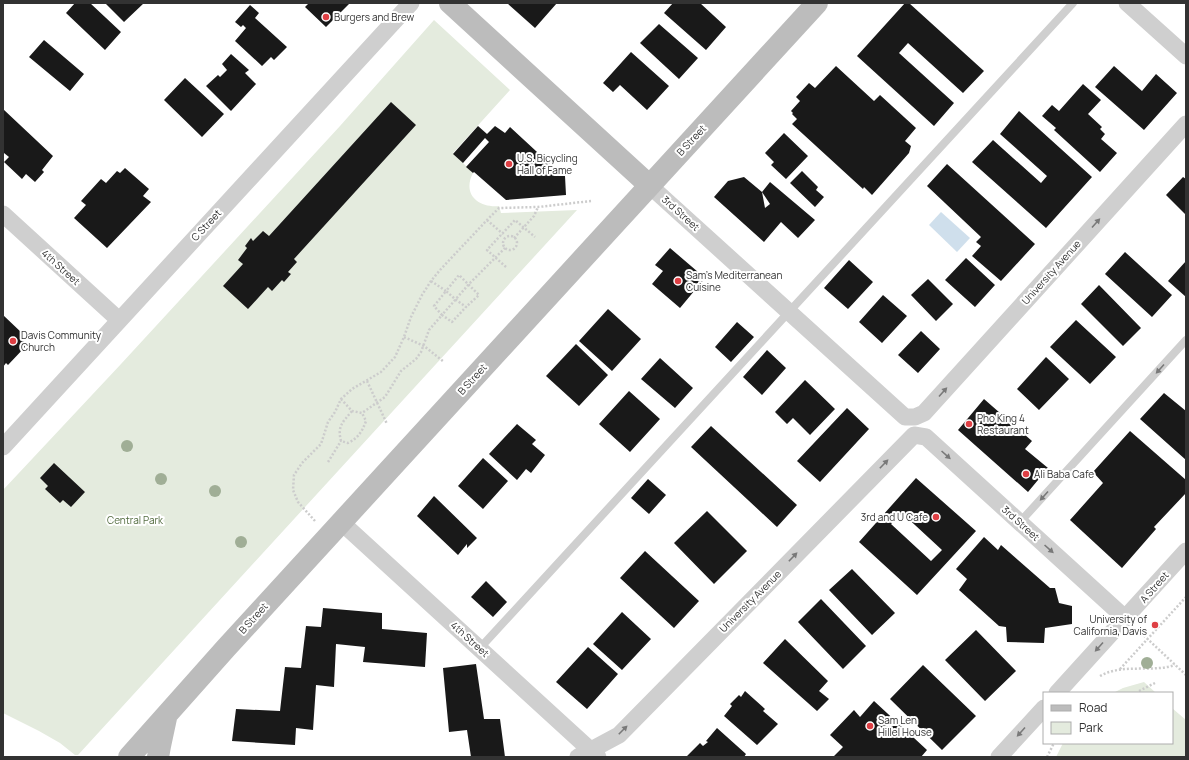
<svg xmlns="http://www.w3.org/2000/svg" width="1189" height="760" viewBox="0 0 1189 760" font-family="Manrope,sans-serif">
  <rect width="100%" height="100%" fill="#fff"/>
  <!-- green -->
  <path fill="#e4ebde" d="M434 20 510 90 453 153 473 173C462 194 478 208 499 206L501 213 577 210 78 755H75L60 743 39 731 3 713V490L121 364 340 126Z
    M1144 682 1156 693H1113L1123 688Z
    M1172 708 1186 720V757H1056L1063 743H1172Z"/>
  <!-- water -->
  <path fill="#cfdfec" d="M941 212 970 238 957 252 929 225Z"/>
  <!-- building -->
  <path fill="#191919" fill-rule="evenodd" d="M75 3H90L121 32 105 50 66 13Z
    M105 3H144L124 22Z
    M309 3H350L326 27 305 7Z
    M507 3H557L535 28Z
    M673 3H700L726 27 706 50 664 13Z
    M905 3H909L984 71 963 93 908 43 899 53 954 103 934 126 857 56Z
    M250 5 259 13 255 18 287 47 274 60 271 57 262 66 235 41 246 28 243 25 241 27 235 22Z
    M659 24 698 58 679 79 640 43Z
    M44 40 84 74 70 91 29 57Z
    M631 52 669 86 647 110 620 85 613 92 603 83Z
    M231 54 249 70 245 73 256 84 231 111 206 86 218 75 220 77 227 70 222 64Z
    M836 66 874 101 880 95 916 128 905 141 911 146 909 153 872 195 864 187 863 189 792 124 797 119 792 114 793 113 791 111 800 101 796 97 809 83 815 88Z
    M1114 66 1142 91 1156 74 1177 93 1144 130 1095 87Z
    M185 78 224 114 202 137 164 100Z
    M1083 84 1101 100 1088 114 1102 127 1100 129 1105 134 1101 139 1117 153 1100 172 1054 130 1056 128 1042 116 1052 105 1059 111Z
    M391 102 416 125 294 259 297 262 288 272 291 274 284 282 282 280 272 291 268 287 248 309 223 286 243 264 238 260 247 248 245 246 251 238 253 241 263 231 269 236Z
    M3 109 53 156 42 170 44 172 35 182 26 174 22 179 4 162 9 157 4 153 3 154Z
    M1019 111 1092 177 1046 228 972 162 993 140 1041 183 1047 176 1000 134Z
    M478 126 487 134 495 126 505 133 510 127 563 176H565L566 195 506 200 474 172 473 173 466 167 489 142 485 138 463 163 453 154Z
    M784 133 808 156 786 179 771 165 774 162 765 153Z
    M947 164 1035 244 1001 281 972 256 981 246 976 242 981 237 927 186Z
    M125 168 149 189 143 196 151 202 107 248 74 218 86 205 81 201 101 179 106 183 117 171 120 173Z
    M802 171 818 187 816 190 824 197 815 207 790 183Z
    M744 177 762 192 765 208 770 204 762 192 770 182 815 220 798 238 781 222 764 242 714 197 728 181Z
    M1183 177 1186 179V215L1166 195Z
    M670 248 705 278 680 308 652 284 663 271 655 265Z
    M1125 252 1172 295 1152 317 1105 274Z
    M966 258 995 285 975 307 945 280Z
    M849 260 873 282 848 309 824 288Z
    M1186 261V297L1168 281Z
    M928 279 953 304 936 321 911 295Z
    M1099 285 1141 328 1123 346 1081 304Z
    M883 295 907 316 882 343 859 322Z
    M608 309 641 339 612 371 579 341Z
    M3 315 23 334 25 347 8 365 6 363 3 367Z
    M1076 320 1116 357 1090 384 1050 347Z
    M737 322 754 337 731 362 715 347Z
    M921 331 940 349 918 373 898 355Z
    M576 344 608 375 579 406 546 376Z
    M767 350 786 368 762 395 743 377Z
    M1046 357 1069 379 1039 410 1017 389Z
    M660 358 693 388 675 408 641 379Z
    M805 380 835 409 810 435 793 418 787 424 775 412Z
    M629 391 660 419 630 452 599 424Z
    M1164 393 1186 411V460L1140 419Z
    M984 399 1032 441 1025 449 1048 468 1028 492 958 430Z
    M847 408 869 429 820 482 797 461Z
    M517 424 536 440 532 444 545 455 531 473 526 469 517 480 489 454Z
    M711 426 797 505 777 527 691 447Z
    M1130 431 1186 480V493L1154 527 1156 529 1122 568 1070 520 1103 483 1093 472Z
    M483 458 508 481 483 509 458 486Z
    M54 463 85 492 71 507 63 500 60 503 45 489 48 486 40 478Z
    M916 478 976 531 917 595 859 542ZM902 513 942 550 931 561 891 524Z
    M648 479 666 495 649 514 631 498Z
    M434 496 477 538 467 548V544L458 555 417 516Z
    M707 511 747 551 714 584 674 543Z
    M984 537 998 550 1001 545 1050 588H1055L1059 603 1072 606V624L1045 628 1044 643 1007 642 1006 627 999 626 959 590 967 579 956 569Z
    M645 551 699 601 674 628 620 578Z
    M852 569 895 613 872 635 829 590Z
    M486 581 507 602 493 617 471 597Z
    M821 599 866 646 843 669 798 622Z
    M323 608 382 613V629L427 633 425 667 363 662 365 647 336 644 334 687 316 685 313 730 296 728 295 745 232 741 236 709 280 711 285 667 301 668 306 626 321 627Z
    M622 612 651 639 622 670 593 644Z
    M976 630 1016 671 985 701 945 660Z
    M785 639 828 681 819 691 829 699 817 711 763 663Z
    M588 647 618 674 587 709 556 682Z
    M476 664 484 719H500L505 757H471L467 730 449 732 443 668Z
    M923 665 976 716 942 750 890 699Z
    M745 691 765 709 763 711 778 724 757 745 724 716 732 706 730 704 739 695 741 697Z
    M874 701 927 750 921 757H833L843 747 830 735 854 710 860 717Z
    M717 728 746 754 744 757H686L700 743 703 746 708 742 706 741Z"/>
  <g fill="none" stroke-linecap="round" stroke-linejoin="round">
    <!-- path -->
    <path stroke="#ccc" stroke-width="2.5" stroke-dasharray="2 2" stroke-linecap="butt" d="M487 220 503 234
      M503 243a7 7 0 1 1 14 0a7 7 0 1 1-14 0Z
      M514 238 534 216 538 207
      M506 267 487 250 515 220 535 237
      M431 281 446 291 459 275 479 295 466 307
      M404 337 424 346 444 362
      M367 381 387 424
      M341 399 352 411 362 413 385 397 401 371 416 359 421 352 429 330 442 315 434 306 446 291 455 299 466 307 452 322 442 315 469 284 505 248
      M352 411C343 422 337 426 341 441L348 443C358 438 362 432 366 421L362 413
      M328 462 341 441
      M315 521 298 502 293 490 294 475 302 463 321 444 328 422 335 412 341 399 352 389 381 372 395 357 404 337 411 317 422 295 431 281 440 270 487 220 499 208 538 207 591 201
      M1138 630 1186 675
      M1120 669 1186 597
      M1100 676C1123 663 1151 673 1175 665
      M1139 691 1155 683
      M1047 757 1054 743"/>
    <!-- lane -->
    <path stroke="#cfcfcf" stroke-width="8" d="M1020 522 1186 340
      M480 648 1073 3"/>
    <!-- street -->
    <path stroke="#cfcfcf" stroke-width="17" d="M1127 3 1186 56
      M649 185 905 417H915L924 413 1186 124
      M3 214 119 320
      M3 447 411 3
      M341 522 598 757
      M1057 693 1186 551
      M578 757 619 735 914 435 926 437 1125 618
      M999 757 1044 708"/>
    <!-- secondary -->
    <path stroke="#bcbcbc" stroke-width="22" d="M450 3 649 185
      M129 757 226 648 817 3
      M158 757 160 746 166 718"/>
  </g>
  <!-- trees -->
  <g fill="#a0ae96">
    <circle cx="127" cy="446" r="6"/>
    <circle cx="161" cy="479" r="6"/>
    <circle cx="215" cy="491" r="6"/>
    <circle cx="241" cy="542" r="6"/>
    <circle cx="1147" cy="663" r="6"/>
  </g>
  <!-- one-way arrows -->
  <defs><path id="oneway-solid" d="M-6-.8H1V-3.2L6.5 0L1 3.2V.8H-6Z"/></defs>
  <g fill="#797979">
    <use href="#oneway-solid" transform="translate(1096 223) rotate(-48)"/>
    <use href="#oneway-solid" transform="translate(1160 369) rotate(132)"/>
    <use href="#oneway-solid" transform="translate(943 392) rotate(-48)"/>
    <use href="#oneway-solid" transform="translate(946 455) rotate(42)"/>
    <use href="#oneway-solid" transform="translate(884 464) rotate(-46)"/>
    <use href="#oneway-solid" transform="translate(1044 496) rotate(132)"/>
    <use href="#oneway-solid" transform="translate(1049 549) rotate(42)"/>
    <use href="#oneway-solid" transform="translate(793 557) rotate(-46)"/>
    <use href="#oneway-solid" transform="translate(1099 647) rotate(132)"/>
    <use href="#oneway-solid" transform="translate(623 730) rotate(-45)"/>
    <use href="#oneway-solid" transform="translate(1021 732) rotate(132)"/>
  </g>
  <!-- markers -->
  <g fill="#de3f44" stroke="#fff" stroke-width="1.5">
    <circle cx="326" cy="17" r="4"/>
    <circle cx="509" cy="164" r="4"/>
    <circle cx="678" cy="281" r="4"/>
    <circle cx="13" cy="341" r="4"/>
    <circle cx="969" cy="424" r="4"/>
    <circle cx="1026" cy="474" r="4"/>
    <circle cx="936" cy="517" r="4"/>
    <circle cx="1155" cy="625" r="4"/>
    <circle cx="870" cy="726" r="4"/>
  </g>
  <g text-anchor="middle" stroke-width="4" stroke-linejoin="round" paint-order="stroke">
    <!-- poi labels -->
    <g font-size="10" fill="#323232" stroke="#fff" text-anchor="start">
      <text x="334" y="21">Burgers and Brew</text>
      <text x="517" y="162">U.S. Bicycling<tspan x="517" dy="12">Hall of Fame</tspan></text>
      <text x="686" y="279">Sam's Mediterranean<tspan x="686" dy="12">Cuisine</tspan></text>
      <text x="21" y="339">Davis Community<tspan x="21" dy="12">Church</tspan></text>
      <text x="977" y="422">Pho King 4<tspan x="977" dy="12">Restaurant</tspan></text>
      <text x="1034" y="478">Ali Baba Cafe</text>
      <text x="928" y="521" text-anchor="end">3rd and U Cafe</text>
      <text x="1147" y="623" text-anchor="end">University of<tspan x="1147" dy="12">California, Davis</tspan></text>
      <text x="878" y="724">Sam Len<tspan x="878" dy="12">Hillel House</tspan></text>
    </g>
    <!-- street labels -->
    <g font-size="10" fill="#323232" stroke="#fff">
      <text transform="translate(691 140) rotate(-47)" y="4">B Street</text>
      <text transform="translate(681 213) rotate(42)" y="4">3rd Street</text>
      <text transform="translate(206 225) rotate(-47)" y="4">C Street</text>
      <text transform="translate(61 267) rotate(42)" y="4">4th Street</text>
      <text transform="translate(1051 272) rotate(-48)" y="4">University Avenue</text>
      <text transform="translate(472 379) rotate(-48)" y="4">B Street</text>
      <text transform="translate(1021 523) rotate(42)" y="4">3rd Street</text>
      <text transform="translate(1154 587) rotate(-49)" y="4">A Street</text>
      <text transform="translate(750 601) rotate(-45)" y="4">University Avenue</text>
      <text transform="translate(253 618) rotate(-48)" y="4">B Street</text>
      <text transform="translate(470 639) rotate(42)" y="4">4th Street</text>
    </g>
    <!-- park labels -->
    <g font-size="10" fill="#536c40" stroke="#fff">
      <text x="135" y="524">Central Park</text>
    </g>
  </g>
  <!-- border -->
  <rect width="1189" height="760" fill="none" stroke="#323232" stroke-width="8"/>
  <!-- legend -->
  <rect x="1043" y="692" width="130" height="52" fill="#ffffff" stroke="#adadad"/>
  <rect x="1051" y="705" width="20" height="6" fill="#bcbcbc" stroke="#adadad"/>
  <text x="1079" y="712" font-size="12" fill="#323232">Road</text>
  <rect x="1051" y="722" width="20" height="12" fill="#e4ebde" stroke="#adadad"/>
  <text x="1079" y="732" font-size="12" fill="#323232">Park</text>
</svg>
